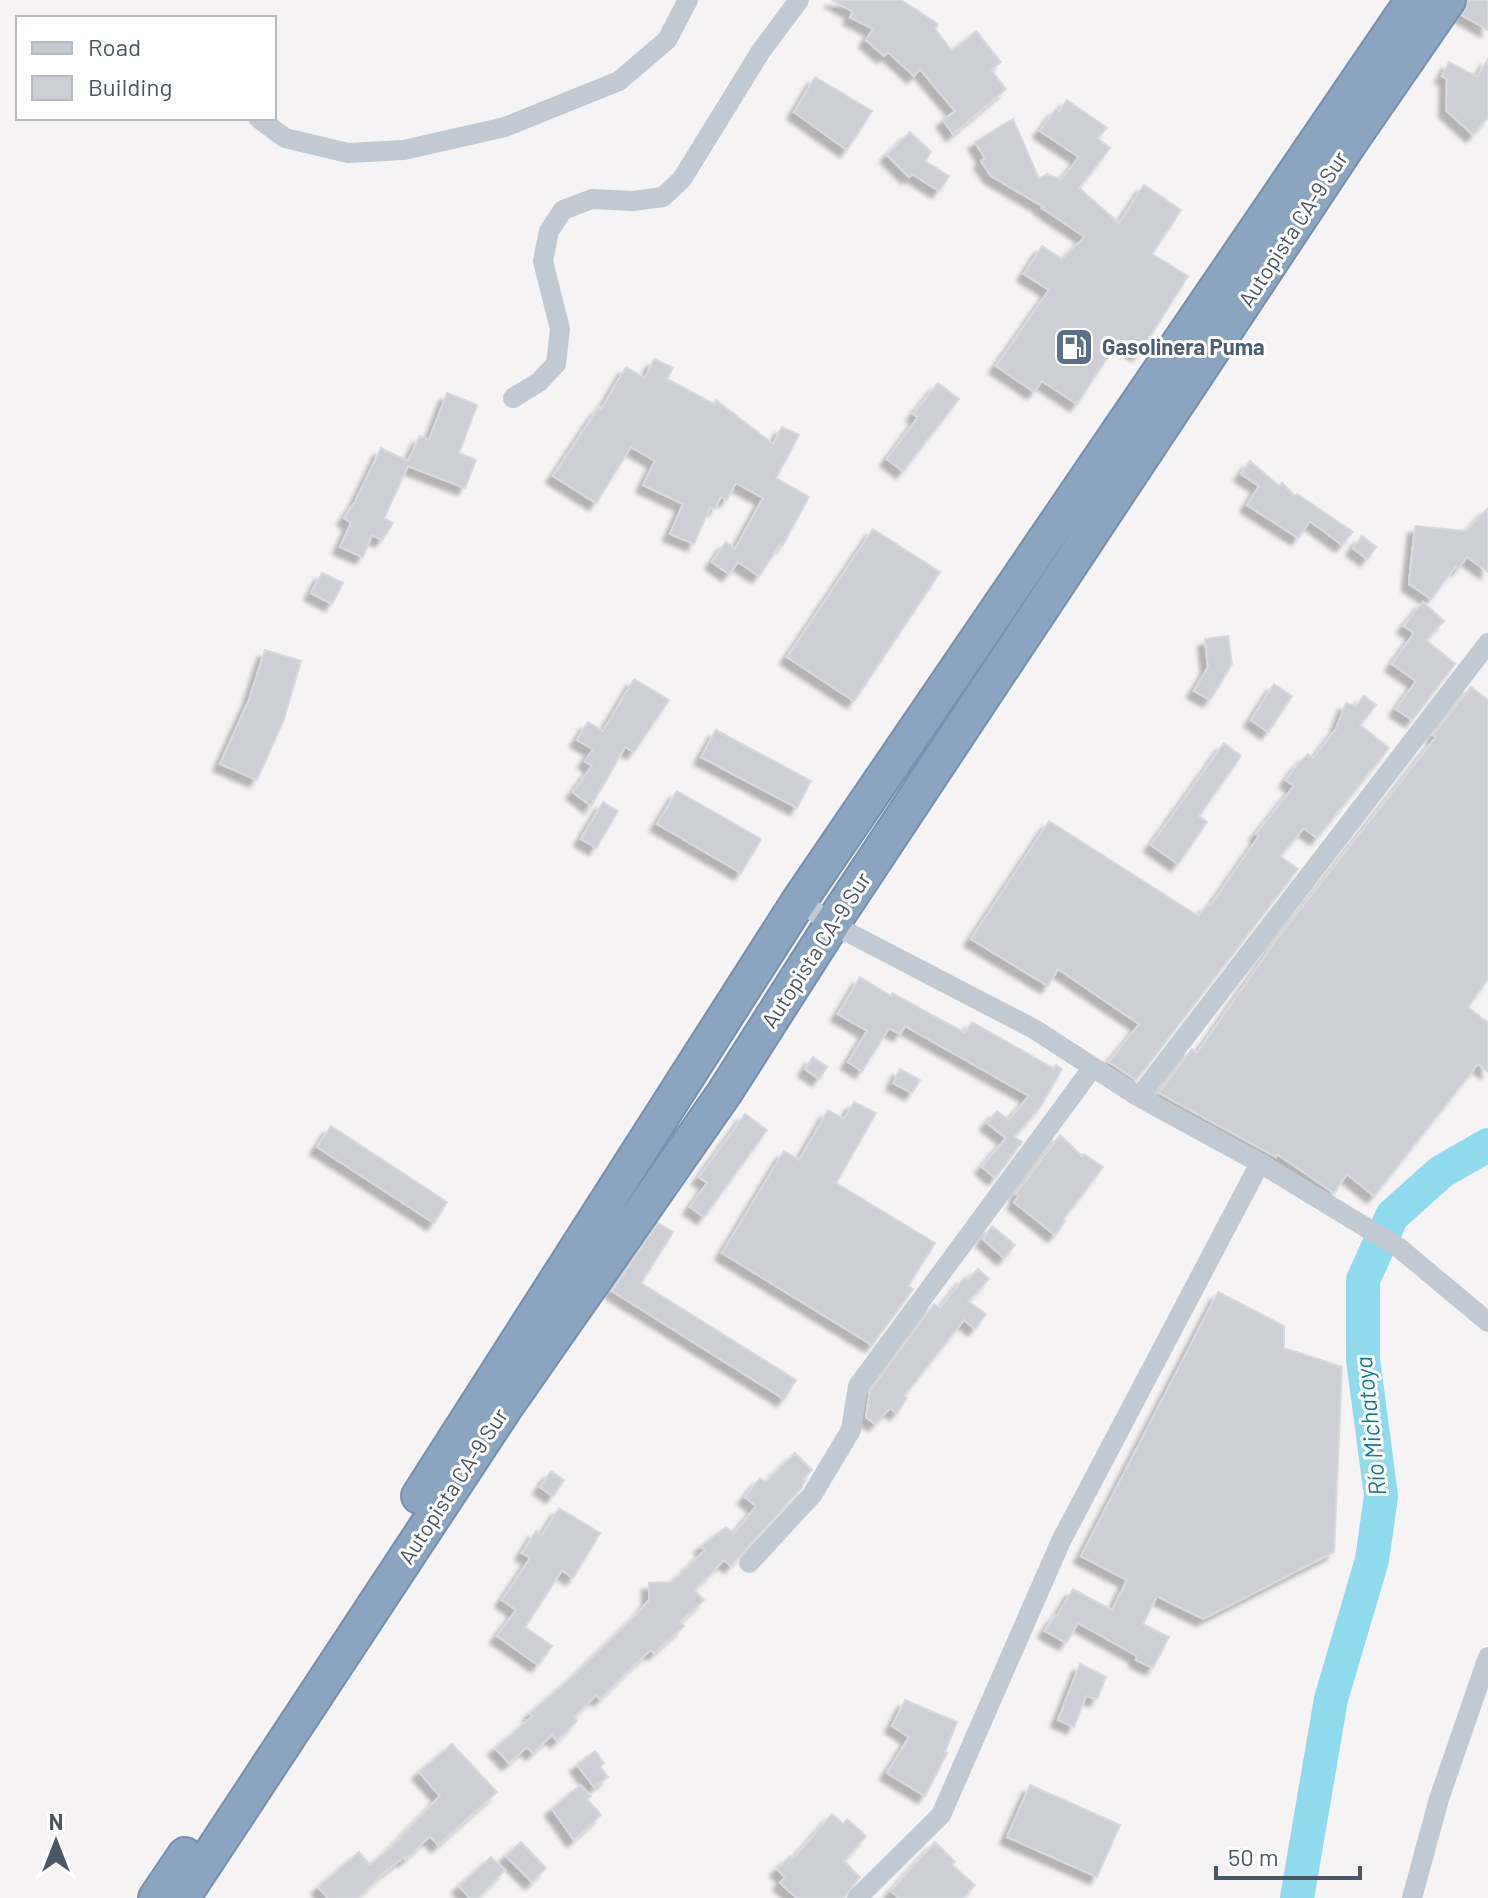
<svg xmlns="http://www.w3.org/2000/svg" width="1488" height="1898" viewBox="0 0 1488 1898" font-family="Barlow,sans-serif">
  <defs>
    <filter id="shadow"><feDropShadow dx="-7" dy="7" stdDeviation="2" flood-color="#0004"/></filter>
  </defs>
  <rect width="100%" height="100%" fill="#f5f3f3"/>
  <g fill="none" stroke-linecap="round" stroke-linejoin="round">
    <!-- river -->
    <path stroke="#90daee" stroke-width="34" d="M1297 1898 1331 1699 1372 1560 1381 1496 1363 1359V1280L1392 1216 1441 1172 1488 1145"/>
  </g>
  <!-- building -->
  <path fill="#cdcfd5" stroke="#d7d9de" stroke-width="2" filter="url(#shadow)" d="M832 0H901L938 24 935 29 952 51 976 31 1001 62 991 70 1006 89 953 134 943 120 955 111 920 69 914 76 888 52 884 56 866 40 873 29 850 17 853 12Z
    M1468 0H1488V30L1462 15Z
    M1488 59V118L1473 135 1446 110 1447 79 1442 76 1449 62 1477 77Z
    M815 77 872 111 847 150 794 112Z
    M1067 100 1107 128 1097 138 1110 148 1079 188 1119 223 1144 185 1181 210 1152 254 1188 276 1139 354 1118 341 1077 404 1042 381 1034 392 996 366 1049 290 1024 274 1042 246 1062 259 1085 237 1042 208 1044 207 991 176 981 161 985 158 975 142 1013 119 1039 179 1047 174 1061 180 1079 157 1040 131 1056 109 1059 112Z
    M910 132 931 152 925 161 949 176 939 191 912 174 909 177 887 155Z
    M654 359 673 368 667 379 714 404 716 400 773 444 782 427 799 435 776 478 809 497 782 546 780 544 759 576 738 562 729 574 712 562 726 542 735 549 763 498 736 483 727 500 721 497 715 509 710 507 694 544 670 534 683 504 643 485 655 461 631 447 596 503 553 476 592 417 599 407 601 409 626 367 645 378Z
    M938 383 959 399 903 471 887 459 918 417 913 414Z
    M447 393 477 405 459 453 476 460 465 488 408 466 384 518 393 523 382 540 372 535 363 557 340 547 351 523 344 518 355 502 381 448 408 461 420 436 429 440Z
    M1250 461 1279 486 1282 483 1295 496 1297 494 1353 532 1342 545 1310 521 1298 538 1247 505 1259 486 1241 474Z
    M1488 508V572L1467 557 1458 569 1455 567 1431 599 1409 584 1415 526 1466 531Z
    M873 529 940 572 854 701 787 657Z
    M1362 536 1376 547 1367 559 1353 548Z
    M322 573 343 583 332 604 311 593Z
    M1423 602 1444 621 1426 640 1455 664 1412 720 1396 709 1416 681 1392 664 1414 633 1404 626Z
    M1228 636 1232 664 1210 700 1194 691 1208 667 1205 639Z
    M265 650 301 661 284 719 257 780 220 764 249 700Z
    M634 679 669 700 634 752 625 747 591 806 573 792 592 766 585 761 593 749 577 740 588 722 603 731Z
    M1274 684 1292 696 1268 732 1251 720Z
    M1471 687 1488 700V979L1468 1007 1488 1023V1072L1478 1064 1374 1196 1347 1174 1334 1193 1277 1154 1276 1157 1159 1093 1192 1049 1197 1053 1277 939 1436 737 1433 735Z
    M1364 696 1376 705 1360 725 1389 748 1317 838 1304 828 1280 856 1298 869 1136 1080 1109 1062 1139 1024 1058 969 1048 986 971 939 1049 821 1198 916 1208 904 1210 906 1259 836 1256 834 1294 786 1286 780 1297 765 1308 754 1313 758 1336 729 1346 703 1356 706Z
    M716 730 811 781 797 808 701 757Z
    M1224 743 1241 756 1199 816 1207 822 1178 864 1151 845Z
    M677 791 761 839 741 873 657 824Z
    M603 802 618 811 596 848 581 839Z
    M860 977 891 996 892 993 965 1033 972 1022 1053 1068 1056 1065 1062 1069 1041 1106 1014 1137 1022 1142 995 1178 982 1167 1006 1138 987 1123 997 1111 1009 1120 1029 1096 905 1026 900 1034 889 1028 862 1071 848 1062 867 1031 838 1014Z
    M813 1057 827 1067 819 1079 805 1069Z
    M900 1069 920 1080 912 1093 893 1083Z
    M854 1102 876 1113 836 1183 935 1243 908 1286 913 1289 872 1345 722 1253 784 1151 799 1160 828 1110 844 1119Z
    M745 1114 767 1130 704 1217 690 1207 707 1183 699 1177Z
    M331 1126 447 1202 434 1223 317 1147Z
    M1060 1135 1082 1156 1084 1154 1103 1167 1063 1220 1065 1221 1055 1235 1014 1202 1019 1196 1016 1194Z
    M658 1223 673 1232 641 1283 796 1380 784 1399 612 1291Z
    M992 1226 1015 1245 1004 1258 983 1239Z
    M978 1269 989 1279 968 1301 986 1314 975 1329 964 1320 904 1396 907 1398 897 1413 890 1408 875 1424 866 1417 870 1391 934 1304 940 1308 965 1277 968 1280Z
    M1218 1292 1284 1326V1348L1342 1367 1334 1552 1203 1619 1157 1596 1143 1624 1169 1637 1153 1668 1136 1660 1137 1656 1078 1623 1066 1643 1045 1631 1055 1615 1057 1616 1073 1589 1112 1610 1127 1580 1081 1556Z
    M795 1453 812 1470 803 1479 805 1481 802 1487 731 1566 724 1560 694 1590 704 1600 680 1622 684 1626 654 1653 651 1650 634 1665 600 1699 596 1695 574 1717 577 1721 557 1741 552 1735 533 1753 527 1747 509 1763 495 1748 533 1716 530 1713 572 1677 639 1612 649 1600V1583L672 1582 705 1550 701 1546 726 1527 734 1534 756 1506 745 1497 760 1478 766 1482Z
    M551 1471 564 1480 553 1496 540 1487Z
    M559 1508 600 1533 573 1578 562 1570 525 1627 552 1646 538 1665 497 1636 516 1610 502 1600 530 1558 522 1553 536 1531 542 1535Z
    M1080 1664 1106 1677 1097 1699 1086 1696 1074 1727 1058 1720Z
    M905 1700 957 1722 945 1752 947 1753 925 1796 887 1773 909 1737 892 1726Z
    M452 1744 497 1792 438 1845 430 1836 406 1859 404 1857 381 1875 358 1898H328L318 1887 359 1852 370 1865 393 1845 440 1796 419 1772Z
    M595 1751 604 1763 600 1767 608 1777 594 1787 577 1765Z
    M580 1785 591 1796 587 1799 601 1815 574 1840 552 1809Z
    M1030 1785 1120 1825 1097 1877 1007 1837Z
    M832 1814 843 1824 847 1819 866 1836 844 1861 860 1877 843 1898H797L780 1883 785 1877 777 1869 790 1856 793 1859Z
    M521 1842 546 1868 532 1882 506 1856Z
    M935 1842 955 1862 952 1865 975 1885 963 1898H899L891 1891Z
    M491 1857 505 1870 478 1898H470L459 1886Z"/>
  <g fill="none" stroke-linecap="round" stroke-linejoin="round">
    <defs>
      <path id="highway" d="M419 1496 799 901 1413 0
        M156 1898 185 1855
        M182 1898 504 1409 725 1092 832 924 1350 142 1448 0"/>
    </defs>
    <!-- highway casing -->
    <use href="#highway" stroke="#7690ad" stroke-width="38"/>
    <!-- street -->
    <path stroke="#c1cad2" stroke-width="20" d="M258 118 285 138 348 153 404 150 505 127 619 81 667 40 688 0
      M513 398 539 382 556 364 560 329 543 261 549 231 563 210 592 199 633 201 663 197 682 179 761 51 799 0
      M799 901 832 924 1034 1029 1139 1097 1260 1163 1398 1247 1488 1322
      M1139 1097 1488 643
      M749 1563 812 1495 851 1430 858 1386 1093 1067
      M857 1898 941 1815 1061 1541 1260 1163
      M1412 1898 1439 1799 1488 1657"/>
    <!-- highway -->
    <use href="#highway" stroke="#8ba5c1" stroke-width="34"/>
  </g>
  <!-- icons -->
  <defs>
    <symbol id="fuel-square" viewBox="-11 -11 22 22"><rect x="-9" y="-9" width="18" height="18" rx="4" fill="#5c6f8a" stroke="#fff"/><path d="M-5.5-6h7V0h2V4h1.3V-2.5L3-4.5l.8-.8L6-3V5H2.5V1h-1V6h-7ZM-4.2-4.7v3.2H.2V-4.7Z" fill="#fff"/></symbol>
  </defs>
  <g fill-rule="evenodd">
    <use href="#fuel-square" x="1052" y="325" width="44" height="44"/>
  </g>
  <g text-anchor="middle" stroke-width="6" stroke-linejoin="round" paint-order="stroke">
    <!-- street labels -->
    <g font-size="22" fill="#4a5661" stroke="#fff">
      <text transform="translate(1293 229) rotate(-57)" y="8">Autopista CA-9 Sur</text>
      <text transform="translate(816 950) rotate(-57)" y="8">Autopista CA-9 Sur</text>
      <text transform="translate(453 1486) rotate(-57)" y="8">Autopista CA-9 Sur</text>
    </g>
    <!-- service labels -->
    <g font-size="22" font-weight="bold" fill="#4e5e75" stroke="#fff" text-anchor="start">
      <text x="1102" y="355">Gasolinera Puma</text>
    </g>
    <!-- water labels -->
    <g font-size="24" font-style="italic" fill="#0c7c9b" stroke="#fff">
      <text transform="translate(1371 1426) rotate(-96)" y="8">Río Michatoya</text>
    </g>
  </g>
  <!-- legend -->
  <rect x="16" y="16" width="260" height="104" fill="#ffffff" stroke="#b7bbc0" stroke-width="2"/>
  <rect x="32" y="42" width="40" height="12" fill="#c1cad2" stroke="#b7bbc0" stroke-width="2"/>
  <text x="88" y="56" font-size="24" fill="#4a5661">Road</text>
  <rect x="32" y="76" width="40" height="24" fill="#cdcfd5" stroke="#b7bbc0" stroke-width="2"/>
  <text x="88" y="96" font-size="24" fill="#4a5661">Building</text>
  <!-- north arrow -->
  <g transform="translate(56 1842)" stroke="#ffffff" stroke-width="6" paint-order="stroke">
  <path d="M0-6L14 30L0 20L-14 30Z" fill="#4a5661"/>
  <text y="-12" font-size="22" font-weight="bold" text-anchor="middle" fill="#4a5661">N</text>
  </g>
  <!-- scale -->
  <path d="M1216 1866v12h144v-12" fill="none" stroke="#4a5661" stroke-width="4"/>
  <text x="1228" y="1866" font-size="24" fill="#4a5661" stroke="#ffffff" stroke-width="6" paint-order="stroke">50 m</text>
</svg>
